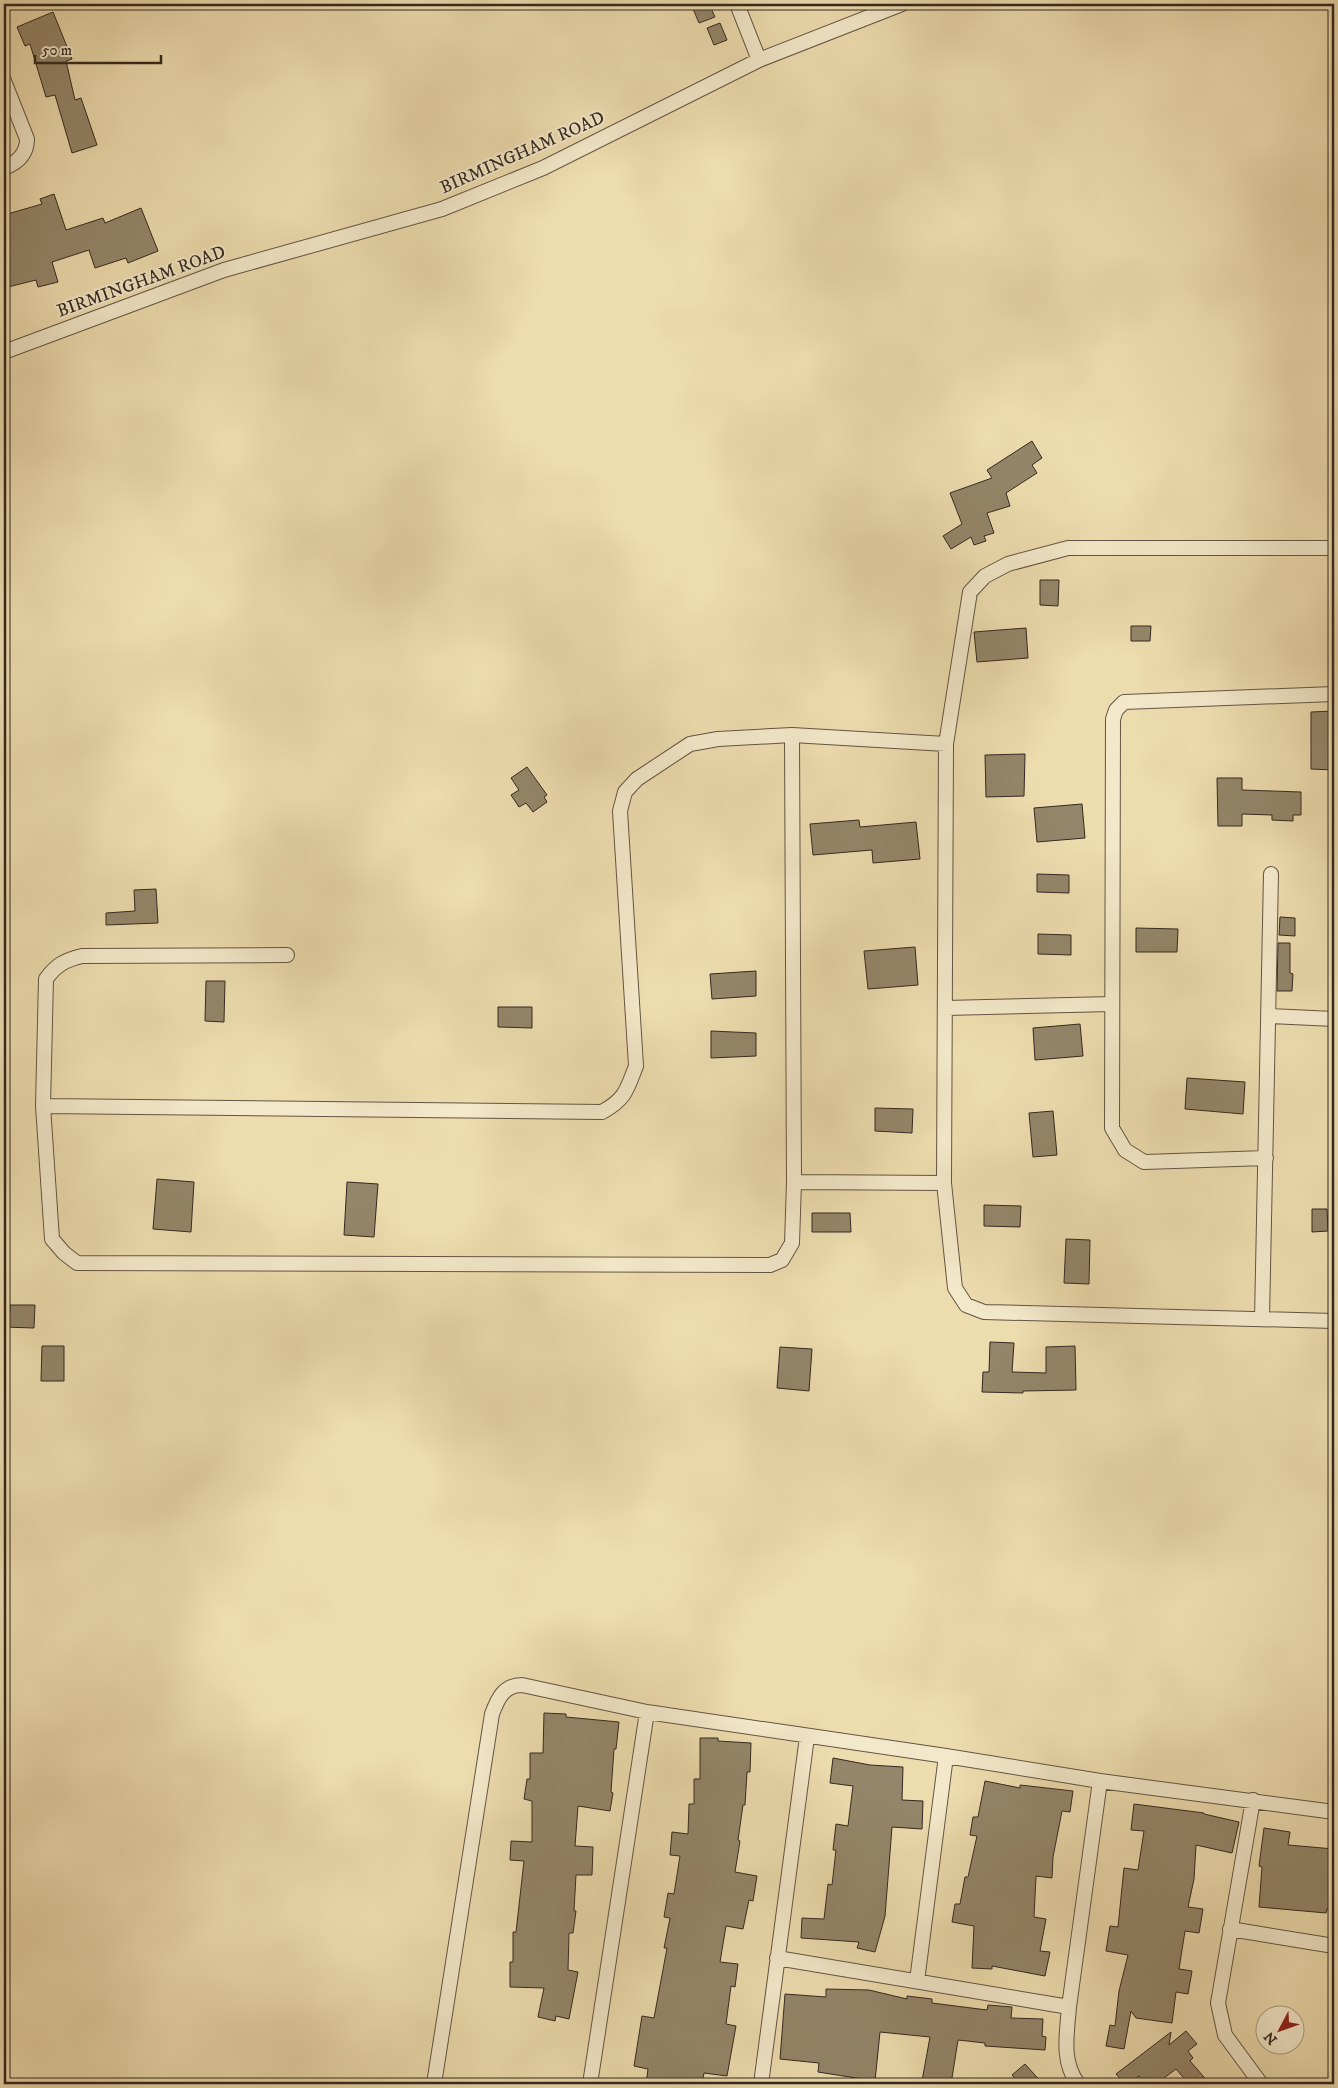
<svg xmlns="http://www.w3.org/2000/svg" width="1338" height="2088" viewBox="0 0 1338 2088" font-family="'IM FELL DW Pica',serif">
  <rect width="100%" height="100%" fill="#eddcae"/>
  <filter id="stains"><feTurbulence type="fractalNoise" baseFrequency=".004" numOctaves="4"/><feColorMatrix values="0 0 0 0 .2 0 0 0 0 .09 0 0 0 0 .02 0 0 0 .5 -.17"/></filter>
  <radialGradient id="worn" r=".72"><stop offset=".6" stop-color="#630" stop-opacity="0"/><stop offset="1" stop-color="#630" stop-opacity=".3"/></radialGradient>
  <!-- building -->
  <path fill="#94866a" stroke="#342820" d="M691 4H709L715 17 699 23Z
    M53 12 72 59 66 61 75 100 81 98 97 145 72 153 55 95 46 97 30 44 25 46 17 27Z
    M720 23 727 40 714 45 707 28Z
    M54 194 66 230 103 218 105 223 141 208 158 251 128 263 126 258 95 268 89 250 52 262 58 282 38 287 36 280 4 288V215L42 204 40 199Z
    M1032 441 1042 458 1032 465 1037 473 1006 493 1010 506 987 513 994 533 984 536 986 541 974 545 971 537 951 549 943 536 962 524 950 493 992 478 987 470Z
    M1040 580H1059L1058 606 1040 605Z
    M1131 626H1151L1150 641H1131Z
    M1026 628 1028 658 977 662 974 632Z
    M1334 711V770L1311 769V712Z
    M1025 754 1024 796 986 797 985 755Z
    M527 767 547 795 544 797 547 802 533 812 526 803 519 807 511 795 519 790 511 778Z
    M1217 778H1242V790L1301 792V815H1293V821L1272 820V815L1242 814V826H1218Z
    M1082 804 1085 838 1037 842 1034 808Z
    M859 820 860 827 916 822 920 859 873 863 872 850 813 855 810 824Z
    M1037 874 1069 875V893L1037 892Z
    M156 889 158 923 106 925V913L135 911 134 890Z
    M1280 917 1295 918V936L1279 935Z
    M1136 928 1178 929 1177 952H1136Z
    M1038 934 1071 935V955L1038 954Z
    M1278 943H1290V973L1293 974 1292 991H1277Z
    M915 947 918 985 868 989 864 951Z
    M756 971V996L712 999 710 974Z
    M206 981H225L224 1022 205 1021Z
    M498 1007H532V1028L498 1027Z
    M1080 1024 1083 1056 1035 1060 1033 1028Z
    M711 1031 756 1033V1056L711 1058Z
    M1187 1078 1245 1082 1243 1114 1185 1109Z
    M875 1108 913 1109 912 1133 875 1131Z
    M1053 1111 1057 1155 1033 1157 1029 1113Z
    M157 1179 194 1182 191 1232 153 1229Z
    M347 1182 378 1184 374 1237 344 1235Z
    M984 1205 1021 1206 1020 1227 984 1226Z
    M1312 1209H1327L1328 1231 1312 1232Z
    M812 1213H850L851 1232H812Z
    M1066 1239 1090 1240 1089 1284 1064 1283Z
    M10 1305H35L34 1328 4 1327V1312H10Z
    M990 1342 1014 1343 1012 1372 1046 1373V1347L1075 1346 1076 1390 1023 1391V1393L982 1392 983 1372H989Z
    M42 1346H64V1381H41Z
    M780 1347 812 1349 809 1391 777 1388Z
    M544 1713 566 1714V1717L619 1722 616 1749H614L611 1792 613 1793 610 1811 578 1806 575 1846 593 1847 592 1875H576L574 1911H576L573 1933H569L568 1970 578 1972 569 2019 556 2016 555 2021 538 2017 544 1988 510 1987V1962H513V1932H516L524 1861 510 1860 511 1841 532 1842V1801L524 1799 527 1779H530V1753H543Z
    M700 1738H718V1741L751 1743 750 1772H747L745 1805H743L738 1840 740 1841 735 1872 757 1876 753 1901 749 1900 743 1929 726 1926 720 1962 738 1964 735 1987 731 1986 726 2024 736 2026 727 2076 704 2073 702 2084H646L648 2069 634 2066 642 2016 654 2018 667 1948H664L670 1918 664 1917 668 1893 674 1894 680 1856 670 1855 672 1832 688 1834 689 1804H694V1779H700Z
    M833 1758 870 1765 903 1767 902 1800 923 1801 922 1829 892 1827 885 1916 875 1952 857 1948 859 1942 801 1938 802 1918 824 1919 828 1884 832 1885 836 1850H833L836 1824 848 1826 853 1786 830 1783Z
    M985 1781 1020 1788V1785L1073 1791 1070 1812 1062 1811 1053 1857 1052 1878 1036 1876 1034 1917 1046 1919 1040 1951 1050 1952 1045 1976 992 1966V1969L972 1968 974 1926 952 1922 955 1904H960L965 1877H968L977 1836 970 1835 973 1817H978Z
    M1134 1804 1204 1813V1814L1239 1822 1232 1853 1196 1845 1194 1879 1188 1907 1203 1909 1199 1933 1185 1931 1179 1969 1192 1971 1188 1994 1176 1992 1172 2023 1136 2018 1131 2011 1124 2049 1106 2046 1110 2025 1115 2026 1119 1991 1128 1955 1106 1951 1110 1926 1118 1927 1124 1868 1138 1870 1144 1831 1131 1830Z
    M1264 1828 1290 1832 1288 1845 1334 1849V1909H1327L1326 1913 1259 1907 1262 1867 1259 1866Z
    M826 1989 869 1990 907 1999V1996L932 1999V2003L987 2010 988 2005 1012 2007 1011 2018 1043 2019 1042 2036 1046 2037 1045 2050 985 2046V2043L958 2040 951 2084 922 2081 930 2037 880 2032 875 2081 818 2072 819 2063 780 2059 785 1994 826 1997Z
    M1186 2031 1197 2044 1188 2051 1193 2058 1190 2061 1210 2084H1189L1176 2069 1156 2084H1145L1139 2076 1128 2084H1125L1116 2074 1171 2032 1169 2045Z
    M1025 2064 1043 2084H1020L1012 2075Z"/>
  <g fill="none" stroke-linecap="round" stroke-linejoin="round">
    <defs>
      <path id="minor" d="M737 4 759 60
        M4 81 27 139C27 154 17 163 4 168
        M4 352 224 270 442 209 543 168 759 60 902 4
        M1334 548H1068L1008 564 985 576 970 592 946 744 944 1183 955 1288 966 1305 984 1312 1334 1321
        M287 955 82 956C65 960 56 965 46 979L43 1106 52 1239 64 1253 77 1263 770 1265 782 1260 792 1243 794 1182 792 735
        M945 1008 1112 1004
        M1269 1016 1334 1019
        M43 1106 602 1112C626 1099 627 1089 636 1066L620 811 625 792 637 779 690 744 718 739 792 735 946 744
        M1266 1158 1144 1162 1125 1150 1112 1128 1113 719 1116 710 1124 702 1334 694
        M794 1182 944 1183
        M1262 1319 1271 874
        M1253 1800 1218 2003 1225 2035 1261 2084
        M1230 1929 1334 1946
        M777 1958 1069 2007
        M917 1981 946 1756
        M434 2084 492 1714C498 1698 504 1685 522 1685L647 1712 946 1756 1100 1781 1334 1812
        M590 2084 647 1712
        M761 2084 807 1737
        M1078 2084C1061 2061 1067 2034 1069 2007L1100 1781"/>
    </defs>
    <!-- minor casing -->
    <use href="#minor" stroke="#625544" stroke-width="16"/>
    <!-- minor -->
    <use href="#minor" stroke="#f3e8ca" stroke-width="14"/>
  </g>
  <g text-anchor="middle" stroke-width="4" stroke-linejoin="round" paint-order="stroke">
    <!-- street labels -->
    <g font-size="18" fill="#342820" stroke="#f3e8ca">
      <text transform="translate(522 152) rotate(-24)" y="6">BIRMINGHAM ROAD</text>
      <text transform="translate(141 281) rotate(-20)" y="6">BIRMINGHAM ROAD</text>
    </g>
  </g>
  <!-- margin -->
  <rect width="1338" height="2088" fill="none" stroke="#eddcae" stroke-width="20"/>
  <rect x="5" y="5" width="1328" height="2078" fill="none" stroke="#342820" stroke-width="2.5"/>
  <rect x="10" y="10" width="1318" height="2068" fill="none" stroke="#342820"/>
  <!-- north arrow -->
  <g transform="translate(1280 2030) rotate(229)"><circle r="24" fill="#f3e8ca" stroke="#a79b86"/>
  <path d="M0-4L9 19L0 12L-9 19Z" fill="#8f2418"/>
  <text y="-8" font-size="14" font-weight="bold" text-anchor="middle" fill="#342820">N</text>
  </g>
  <!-- scale -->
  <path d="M35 55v8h126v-8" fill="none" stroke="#342820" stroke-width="2.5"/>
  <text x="42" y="55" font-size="15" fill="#342820" stroke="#f3e8ca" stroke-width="4" paint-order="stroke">50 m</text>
  <rect width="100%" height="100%" filter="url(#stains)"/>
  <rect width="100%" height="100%" fill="url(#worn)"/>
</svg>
